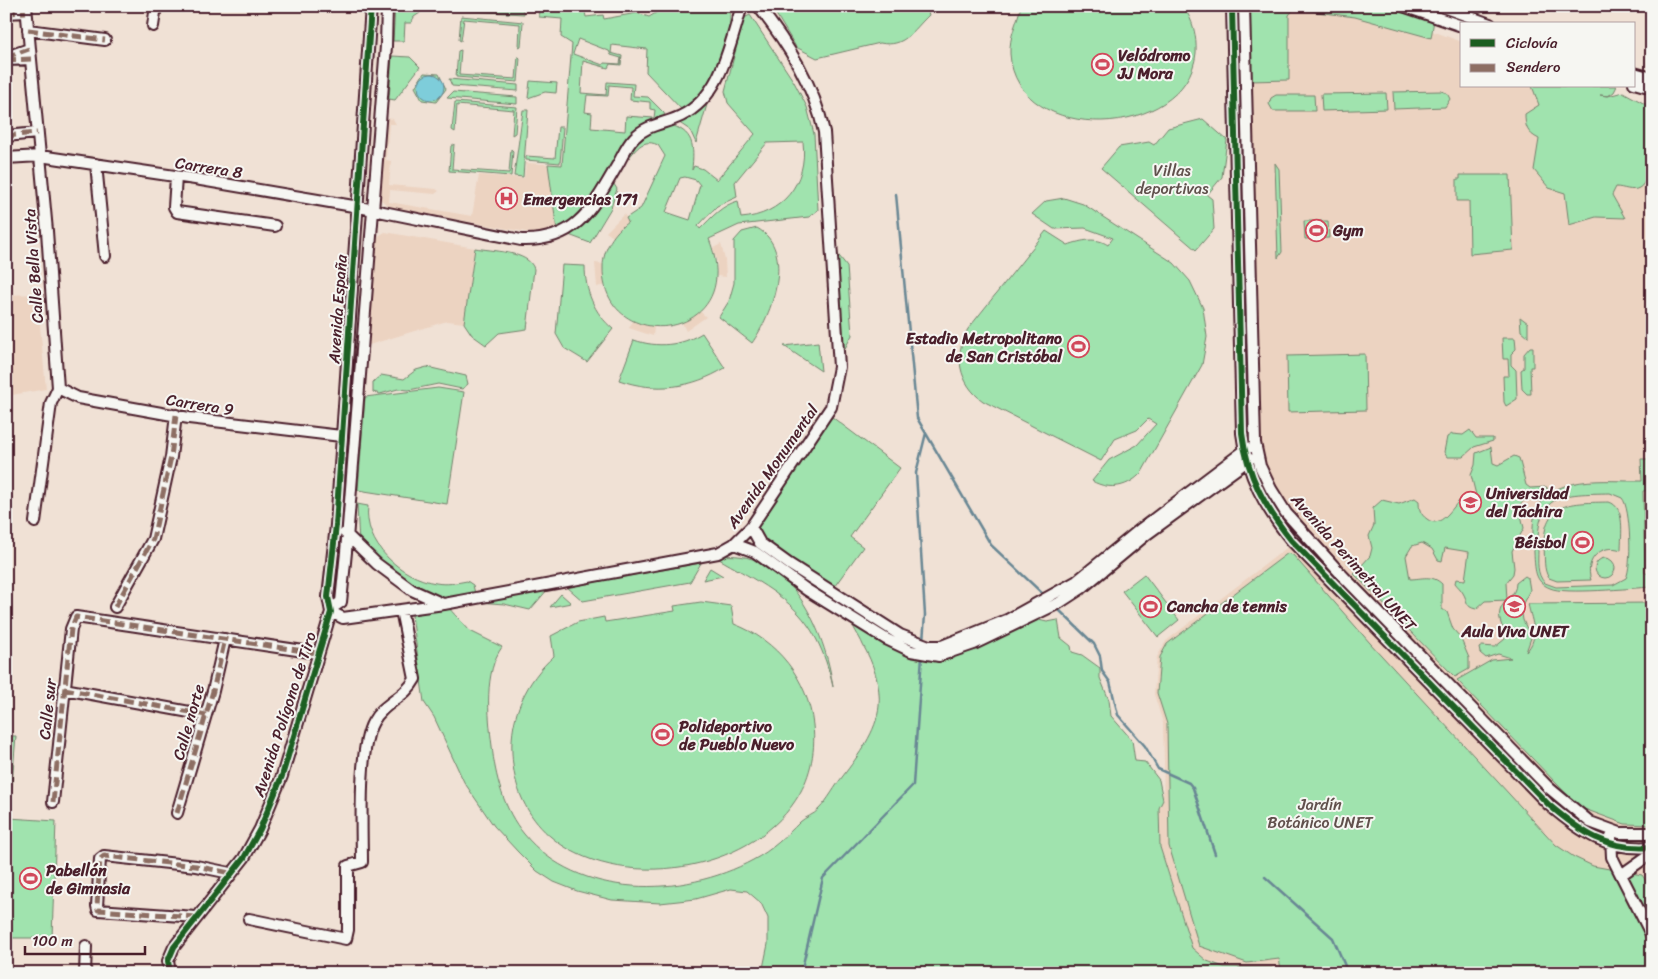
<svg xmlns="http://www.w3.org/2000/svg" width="1658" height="979" viewBox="0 0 1658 979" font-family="Sriracha,sans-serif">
  <rect width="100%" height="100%" fill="#f0e1d5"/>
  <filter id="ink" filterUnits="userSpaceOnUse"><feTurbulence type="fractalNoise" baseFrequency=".02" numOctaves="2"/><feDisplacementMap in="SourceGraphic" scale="10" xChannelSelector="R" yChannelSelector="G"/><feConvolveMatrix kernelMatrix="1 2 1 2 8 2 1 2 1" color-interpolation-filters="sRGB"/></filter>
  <g filter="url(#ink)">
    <!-- built -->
    <path fill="#ecd3c1" d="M1251 6H1365L1462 42V86H1589L1652 106V973H1274L1272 968H1243L1207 961 1192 948 1160 847 1159 808 1163 800 1164 763 1163 723 1154 694 1157 657 1166 641 1307 532 1268 472 1258 441 1250 96Z
      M387 118 393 119 396 124H389L386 160 391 161 389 185 436 189 439 191 435 194 390 190 389 202 472 216 479 175 524 178 526 163 548 164 557 231 532 233 392 208 381 200Z
      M624 214 629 222 613 237 606 232Z
      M385 232 475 248 464 323 447 321 369 345 377 237Z
      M721 244 725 260 726 277 717 276V262L713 248Z
      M595 263 603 264 605 285 597 287Z
      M37 294 46 389 6 396V295Z
      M700 311 706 317 686 331 682 323Z
      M633 321 654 327 653 336 629 328Z"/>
    <!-- green -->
    <path fill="#a0e3ae" stroke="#75816c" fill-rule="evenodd" d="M395 6H521L524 14 421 8 420 13 414 17 411 23H405L404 41H393Z
      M538 6H584L586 17 603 15 604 19 637 13 649 17 664 8V6H729C734 28 720 71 707 90 701 98 690 104 683 111L646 72 647 49 612 45 611 53 622 56 621 65 610 64 608 68 583 61 581 93 606 95 607 82 634 84 633 96 648 97 664 113 665 118 649 122 581 215 557 231 548 164 562 165 572 44 561 37 562 19 539 17ZM578 39 609 51 611 55 621 58 620 64 604 63 603 65 573 54ZM609 85 631 87 630 100 650 102V109L655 110 654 118 626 116 625 131 591 128 592 113 585 112 587 95 608 96Z
      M771 6H926L929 15C912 31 905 48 880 43L817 58 796 47Z
      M1021 6H1183C1193 20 1197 36 1196 53 1187 140 1016 147 1010 54 1009 36 1017 23 1021 6Z
      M1250 6H1392L1434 20 1431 38 1355 17 1294 9 1289 15V80L1250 81Z
      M750 15 794 82 807 107 814 134 818 210 809 217 739 225 709 239C750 342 601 358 603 267 603 249 614 232 628 222L626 218 641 208 665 156 658 145C639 136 634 156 622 164L631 141 667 124C695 131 694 146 692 170L694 166 703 169 717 180 755 134 728 103 725 91 744 18ZM803 142C808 183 782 215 741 218L738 201C722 205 712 217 700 229L698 226 717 206 737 197 735 182 767 143ZM685 177 696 180 700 185 690 220 666 212 680 178Z
      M461 16 523 22 521 46 519 47 520 24 464 19 461 41 459 40Z
      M461 50 459 75 516 79 518 56 520 58 518 82 456 77 458 51Z
      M392 56 410 57 420 67 395 100 389 99Z
      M424 73 439 74 446 89 436 102 422 100 415 87Z
      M449 79 518 85V91L452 86Z
      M530 81 557 83 556 93 545 92 528 98Z
      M1532 86H1617L1614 92 1608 96 1600 95 1608 96 1623 92 1645 104 1652 105C1652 122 1654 181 1639 188 1632 192 1623 187 1616 187L1612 195 1625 218 1596 217 1569 225 1565 193 1549 188 1534 170 1539 139C1527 133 1525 127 1525 114L1539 105Z
      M1441 91 1447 93 1450 99 1445 107 1394 109 1393 92Z
      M453 92 517 97V104L447 98Z
      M1386 93 1387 109 1322 111 1321 94Z
      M1276 95H1314L1315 111H1273L1269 104 1271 98Z
      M708 101 696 143 690 130 678 122Z
      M455 102 517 107 515 133 512 135 514 110 457 105 455 132 452 130Z
      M523 110H528L523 177 514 176Z
      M1203 119 1227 140 1222 177 1207 195 1212 199 1214 229 1196 250 1101 168 1119 147 1149 142 1154 145 1168 128Z
      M558 127H563L560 163 526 160V156L555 158Z
      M454 144 452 169 509 173 511 149 513 151 511 176 449 171 451 146Z
      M1275 163 1279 169 1282 252 1278 258Z
      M1460 175H1510L1513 250 1470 254 1469 201H1457V179H1460Z
      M612 181 617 189 611 208 590 243 569 235 574 226Z
      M1064 198 1083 204 1174 263 1190 281 1203 308 1207 337 1202 365 1142 472C1129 487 1110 491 1092 481L1109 460 1137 445 1156 424 1148 419 1137 430 1115 439 1101 461 983 401C959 384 953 354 968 329L1046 231 1068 245C1082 240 1096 237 1108 245L1113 238 1085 228 1054 229 1032 214 1046 201Z
      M1304 221H1328L1329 238 1305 239Z
      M757 228C796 250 772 315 752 343L719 317 729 301 734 283V241L742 232Z
      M832 247 847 266 852 335 840 358Z
      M475 248C491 251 529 251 534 269L527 329 499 333 486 345 472 335 464 323Z
      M562 265 585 266C585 291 594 313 613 329L587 362 564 348 556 334Z
      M1520 317 1528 323V337L1521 331Z
      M702 333 725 368C692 388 656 393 619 380L634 340C657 348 681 346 702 333Z
      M1502 338H1515L1516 349 1511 354V365L1516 370 1517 399 1506 406 1504 402 1503 376H1509L1508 359H1503Z
      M818 342 821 371 784 346Z
      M1530 347H1533V367H1530L1531 394H1527L1522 389 1521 370 1524 368V354Z
      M1365 354 1366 410 1288 412 1287 356Z
      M427 367 466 376 468 384 462 389 438 384 409 390 398 389 380 394 373 392V382L381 375 404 379 416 370Z
      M438 388 464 392 447 504 358 490 365 397Z
      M832 417 900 468 850 537 863 547 829 594 757 535 758 524 787 479Z
      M1470 430 1476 438H1493V441L1474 447 1463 457H1447L1444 452 1447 437 1452 434 1463 435Z
      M1491 447 1493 463 1498 465 1514 456 1519 458 1526 485 1530 488 1547 487V492L1540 501C1531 499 1526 496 1519 506L1524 528 1512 551 1514 568 1513 574 1506 583 1507 600 1485 601 1476 609C1465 607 1468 601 1463 593 1461 589 1457 586 1455 583L1456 579 1465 580 1469 552 1445 548 1442 561 1438 560 1432 549 1422 543 1412 546 1406 556 1410 579C1421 579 1432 574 1442 584V609L1447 612 1453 629 1460 637 1469 658V669L1455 677 1354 574 1370 556 1372 548 1369 536 1374 525 1373 508 1382 500 1399 504 1415 498 1419 501C1419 509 1420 514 1427 519 1441 530 1452 507 1461 499 1466 496 1471 498 1476 495L1471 475 1475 465 1476 453Z
      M1641 459H1652V490L1643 491 1645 573 1652 574V587C1632 588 1564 595 1550 588 1534 582 1535 568 1534 553 1534 541 1531 527 1535 515 1549 472 1606 482 1642 481ZM1610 493 1622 498C1631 508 1632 567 1626 578L1613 585 1556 587 1545 583C1536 574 1538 562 1538 550 1536 492 1562 494 1610 493Z
      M1649 496H1652V568H1651Z
      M1609 502C1626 507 1621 535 1621 550 1601 543 1584 560 1591 580L1557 581 1549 578C1543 570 1545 557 1544 547 1543 500 1572 503 1609 502Z
      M357 504 368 506C363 544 401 578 436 583 447 585 456 583 467 581L473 585 476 598 445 604 470 631 502 647C484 672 488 715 492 746 495 776 504 810 524 834 578 900 683 898 753 860 772 850 785 837 800 822 805 817 814 815 819 809 828 800 835 786 843 776 858 756 877 731 879 706 881 685 873 663 863 645 859 635 852 628 851 618L886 639 938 656 1030 618 1047 622 1058 620 1061 638 1071 646 1072 652 1082 655 1100 668V678L1109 700 1111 716 1132 740 1135 761 1145 762 1159 780 1163 800 1159 808 1160 847 1192 948 1207 961 1224 967 1272 968 1274 973H762L768 944V918L761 903 747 891 731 889 696 899 660 903 612 900 577 891 554 882 537 871 518 852 494 826 464 782 434 717 424 702 411 608 443 604 412 590 359 545Z
      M1288 553 1293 555 1370 643 1556 845 1574 857 1593 866 1642 875C1658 894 1652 948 1652 973H1282L1279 959 1247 963 1199 946 1169 846 1167 724 1157 693 1160 657 1167 644Z
      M723 556C790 549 826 633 833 687 816 611 782 595 719 559Z
      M1595 568a10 10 0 1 1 20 0a10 10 0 1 1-20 0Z
      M701 563 690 582 583 601 567 587Z
      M710 568 723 576 703 580Z
      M1144 574 1179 620 1158 637 1122 591Z
      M1525 576 1528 578 1530 590 1521 607 1523 620 1531 638 1526 652C1540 637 1532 623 1528 604L1652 603V825L1625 824 1579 807 1457 680 1492 660 1511 658 1498 654 1486 658 1480 653 1479 648 1482 646 1495 647 1505 639C1506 629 1497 622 1500 611 1503 599 1516 597 1516 583Z
      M548 589 530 610 504 604 478 602Z
      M561 594 571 603 550 607Z
      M701 602 731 606 734 624C777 640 808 679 813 725 831 892 519 930 512 753 510 716 526 681 554 656L551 636 578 622 604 617 605 622 675 611 674 606Z
      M6 736H16L9 818 56 821 52 938H6Z"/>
    <!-- water -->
    <path fill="#7ecdda" stroke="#698794" d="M418 87a13 13 0 1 1 26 0a13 13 0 1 1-26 0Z"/>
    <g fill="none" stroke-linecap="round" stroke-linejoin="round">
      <!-- stream -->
      <path stroke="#698794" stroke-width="2.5" d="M896 194 917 418 991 545 1044 595
        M1057 608 1094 644 1100 656 1102 671 1110 682 1118 715 1145 746 1158 769 1189 783 1193 788 1215 854
        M923 641 925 615 916 473 926 433
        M1265 877 1333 938 1348 973
        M801 973 823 878 913 785 922 656"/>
      <defs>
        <path id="minor" d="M26 6 47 231 58 388 51 403 35 522
          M1232 6 1242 433C1247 476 1265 507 1291 540L1549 805C1581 832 1607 851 1652 847
          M1244 6 1255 443 1260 466 1271 489 1286 513 1341 574 1549 788 1590 822 1620 833H1652
          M1403 6 1462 26
          M1440 6 1490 24
          M6 13 26 12
          M153 26 156 6
          M28 30 105 40
          M6 57 29 49
          M6 60 31 59
          M1634 73 1652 78
          M1634 83 1652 88
          M6 136 37 133
          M6 158 40 156 195 179 359 207 521 240C577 242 593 207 618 164 623 155 627 145 634 138 647 124 665 124 681 116 722 96 729 45 742 6
          M96 164 105 256
          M176 177 174 207 177 212 275 226
          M58 388 78 398 189 418 341 436
          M751 527 760 543 789 564 900 635 929 646H942L1007 620 1077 581 1142 528 1248 448
          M345 533 377 564 412 590 443 604
          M734 544 755 552 807 590 886 639 911 651 939 656 974 644 1059 603 1082 588 1147 534 1250 459
          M115 607 153 539 171 457 176 415
          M332 608 341 602 346 552 386 46 387 6
          M331 612 343 618 444 604 718 553 734 544 751 527 831 407 839 367 824 132C814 85 788 44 758 6
          M64 689 206 715
          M53 802 71 629 76 617 317 653
          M177 813 213 691 225 639
          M1611 837 1612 857 1621 875 1652 853
          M1621 875 1652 936
          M196 917 98 910 97 906 100 859 104 856 196 866 230 873
          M249 919 346 939 348 930V866L362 862C362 829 358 748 373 722 383 703 405 698 415 679L401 610
          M85 973 86 946
          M170 973 168 961 174 947 244 858 260 829 282 776 331 612 328 597 336 525 371 6"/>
      </defs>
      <!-- minor casing -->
      <use href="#minor" stroke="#4a1f2b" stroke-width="14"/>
      <!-- minor -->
      <use href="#minor" stroke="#f6f6f2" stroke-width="10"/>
      <!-- quiet -->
      <path stroke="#8d6e63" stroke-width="5" stroke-dasharray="10 5" stroke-linecap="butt" d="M6 13 26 12
        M28 30 105 40
        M6 57 29 49
        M6 60 31 59
        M6 136 37 133
        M115 607 153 539 171 457 176 415
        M64 689 206 715
        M53 802 71 629 76 617 317 653
        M177 813 213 691 225 639
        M196 917 98 910 97 906 100 859 104 856 196 866 230 873"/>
      <defs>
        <path id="cycleway" d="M1232 6 1242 433C1247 476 1265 507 1291 540L1549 805C1581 832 1607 851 1652 847
          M170 973 168 961 174 947 244 858 260 829 282 776 331 612 328 597 336 525 371 6"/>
      </defs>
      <!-- cycleway casing -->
      <use href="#cycleway" stroke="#f6f6f2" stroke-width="9"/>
      <!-- cycleway -->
      <use href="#cycleway" stroke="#1b5e20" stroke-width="6"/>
    </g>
  </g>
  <!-- icons -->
  <defs>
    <symbol id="stadium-ring" viewBox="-11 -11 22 22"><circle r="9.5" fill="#f6f6f2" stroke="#d1495b" stroke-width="1.5"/><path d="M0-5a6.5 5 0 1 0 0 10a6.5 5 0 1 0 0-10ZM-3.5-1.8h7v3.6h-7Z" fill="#d1495b"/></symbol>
    <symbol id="hospital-ring" viewBox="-11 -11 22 22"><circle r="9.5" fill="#f6f6f2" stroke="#d1495b" stroke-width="1.5"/><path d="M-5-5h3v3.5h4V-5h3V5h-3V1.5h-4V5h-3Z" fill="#d1495b"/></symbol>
    <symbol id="university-ring" viewBox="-11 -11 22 22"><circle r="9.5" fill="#f6f6f2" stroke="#d1495b" stroke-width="1.5"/><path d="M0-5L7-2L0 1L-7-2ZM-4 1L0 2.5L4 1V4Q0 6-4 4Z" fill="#d1495b"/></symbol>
  </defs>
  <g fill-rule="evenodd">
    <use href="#stadium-ring" x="1090" y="52" width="25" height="25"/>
    <use href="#hospital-ring" x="494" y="186" width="25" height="25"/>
    <use href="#stadium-ring" x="1304" y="218" width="25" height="25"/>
    <use href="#stadium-ring" x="1066" y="334" width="25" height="25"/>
    <use href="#university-ring" x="1458" y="490" width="25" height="25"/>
    <use href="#stadium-ring" x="1570" y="530" width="25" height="25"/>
    <use href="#stadium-ring" x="1138" y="594" width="25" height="25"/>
    <use href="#university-ring" x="1502" y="594" width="25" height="25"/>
    <use href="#stadium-ring" x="650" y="722" width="25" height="25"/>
    <use href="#stadium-ring" x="18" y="866" width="25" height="25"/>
  </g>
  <g text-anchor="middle" stroke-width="4" stroke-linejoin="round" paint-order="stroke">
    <!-- poi labels -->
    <g font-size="16" font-weight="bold" fill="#4a1f2b" stroke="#f6f6f2" text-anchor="start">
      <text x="1118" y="61">Velódromo<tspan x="1118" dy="18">JJ Mora</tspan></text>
      <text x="523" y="205">Emergencias 171</text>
      <text x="1333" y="236">Gym</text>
      <text x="1062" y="344" text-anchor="end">Estadio Metropolitano<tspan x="1062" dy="18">de San Cristóbal</tspan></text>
      <text x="1486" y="499">Universidad<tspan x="1486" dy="18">del Táchira</tspan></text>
      <text x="1566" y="548" text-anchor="end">Béisbol</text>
      <text x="1167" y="612">Cancha de tennis</text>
      <text x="1515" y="637" text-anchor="middle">Aula Viva UNET</text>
      <text x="679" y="732">Polideportivo<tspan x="679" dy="18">de Pueblo Nuevo</tspan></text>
      <text x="46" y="876">Pabellón<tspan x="46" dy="18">de Gimnasia</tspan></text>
    </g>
    <!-- street labels -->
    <g font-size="16" fill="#4a1f2b" stroke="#f6f6f2">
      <text transform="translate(209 167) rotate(9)" y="6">Carrera 8</text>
      <text transform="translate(33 266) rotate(-94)" y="6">Calle Bella Vista</text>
      <text transform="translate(337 309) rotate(-86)" y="6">Avenida España</text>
      <text transform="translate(200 404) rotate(9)" y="6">Carrera 9</text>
      <text transform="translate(772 466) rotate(-55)" y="6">Avenida Monumental</text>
      <text transform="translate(1354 562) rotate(48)" y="6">Avenida Perimetral UNET</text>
      <text transform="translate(47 709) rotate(-84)" y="6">Calle sur</text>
      <text transform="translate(284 714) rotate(-72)" y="6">Avenida Polígono de Tiro</text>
      <text transform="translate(188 722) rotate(-74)" y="6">Calle norte</text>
    </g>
    <!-- park labels -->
    <g font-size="16" fill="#60504c" stroke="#f6f6f2">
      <text x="1172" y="176">Villas<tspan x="1172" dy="18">deportivas</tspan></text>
      <text x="1320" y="810">Jardín<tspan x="1320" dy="18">Botánico UNET</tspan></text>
    </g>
  </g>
  <!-- margin -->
  <rect width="1658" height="979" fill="none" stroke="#f6f6f2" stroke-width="25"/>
  <rect x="12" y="12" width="1633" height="954" fill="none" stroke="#4a1f2b" stroke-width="2" filter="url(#ink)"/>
  <!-- legend -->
  <rect x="1460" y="22" width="175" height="65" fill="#f6f6f2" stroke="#b1a0a2"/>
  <rect x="1470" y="39" width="25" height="8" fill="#1b5e20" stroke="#b1a0a2"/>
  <text x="1506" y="48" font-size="15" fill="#4a1f2b">Ciclovía</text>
  <rect x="1470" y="64" width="25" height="8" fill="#8d6e63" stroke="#b1a0a2"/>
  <text x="1506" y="72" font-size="15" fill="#4a1f2b">Sendero</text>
  <!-- scale -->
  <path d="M25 946v8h120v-8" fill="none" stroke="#4a1f2b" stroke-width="2.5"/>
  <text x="32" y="946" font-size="15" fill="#4a1f2b" stroke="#f6f6f2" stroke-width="4" paint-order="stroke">100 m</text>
</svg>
